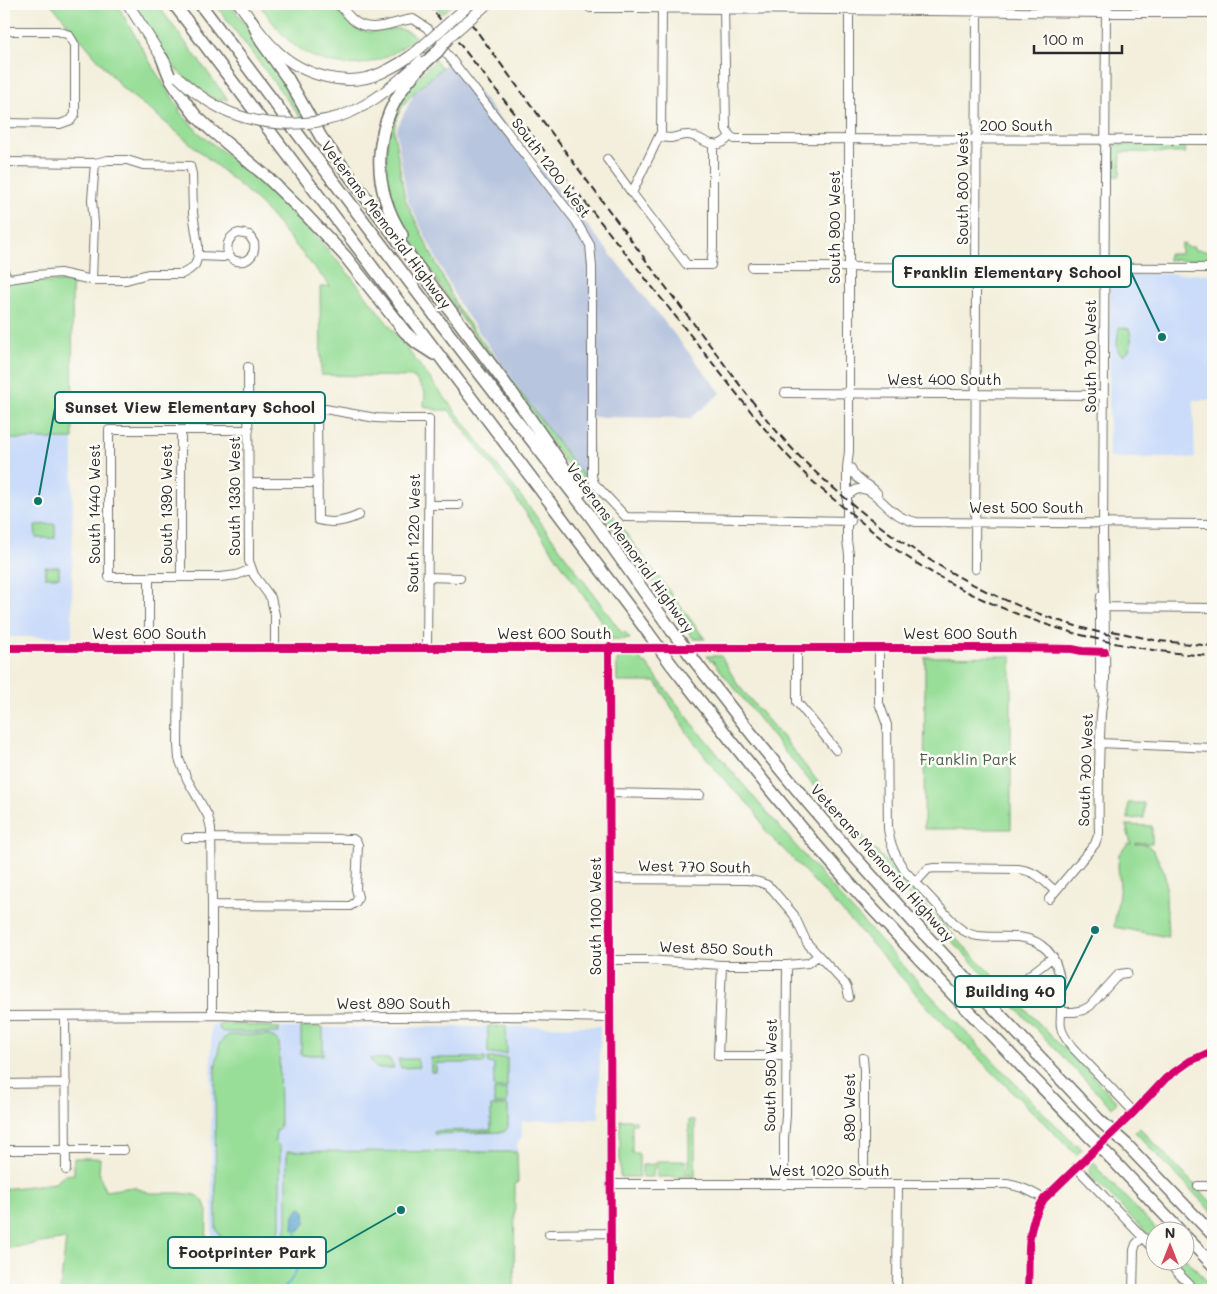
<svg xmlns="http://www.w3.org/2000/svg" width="1217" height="1294" viewBox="0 0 1217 1294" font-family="Mali,sans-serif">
  <rect width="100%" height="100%" fill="#fdfcf7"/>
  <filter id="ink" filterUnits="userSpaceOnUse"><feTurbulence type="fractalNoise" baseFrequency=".02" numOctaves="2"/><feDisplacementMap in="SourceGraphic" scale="10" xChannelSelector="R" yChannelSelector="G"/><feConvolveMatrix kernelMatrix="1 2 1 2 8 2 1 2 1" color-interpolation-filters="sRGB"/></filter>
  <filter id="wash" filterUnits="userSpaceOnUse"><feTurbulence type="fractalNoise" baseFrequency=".0096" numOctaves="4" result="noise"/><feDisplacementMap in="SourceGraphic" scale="20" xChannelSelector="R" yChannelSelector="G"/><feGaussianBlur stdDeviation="1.12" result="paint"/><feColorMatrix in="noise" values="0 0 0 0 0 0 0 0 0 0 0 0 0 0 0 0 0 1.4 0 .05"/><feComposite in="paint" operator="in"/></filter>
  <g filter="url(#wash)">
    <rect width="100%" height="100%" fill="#f3efdc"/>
    <!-- built -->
    <path fill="#cadcf9" d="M1110 273 1213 274V400H1193L1195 458H1109Z
      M4 439H73L72 637H4Z
      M242 1024 279 1028 600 1026 599 1119 522 1121V1136L517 1144V1152L287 1151V1222L284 1243 275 1248 246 1255 216 1243H212L211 1025Z"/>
    <!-- industrial -->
    <path fill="#b7c5de" d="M451 59 600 241 721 393 691 418 596 417 591 416 592 476 585 482 459 304 407 199 396 130 417 87Z"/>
    <!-- green -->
    <path fill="#98de98" stroke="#628462" d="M51 4H117L155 71 180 109 179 111 199 133 248 172 290 211 311 231 354 280 533 512 622 633 625 632 630 639H610V634L508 487 449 410H436L424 406 425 392 414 377 321 375 320 287 330 286 263 207 243 188 153 112 124 90Z
      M133 4H157L228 100 222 98 219 102C204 94 190 84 178 71H177L170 63Z
      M215 4H230L261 45 306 118H301Z
      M259 4H333C340 12 348 25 358 29 380 39 392 18 416 37 406 45 395 53 383 58 352 71 316 64 291 43 279 32 269 17 259 4Z
      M434 4H453L442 14Z
      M435 60 442 68C422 86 394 104 394 133L405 199 458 309 705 639H694L688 632 690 631 615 531 461 317 417 251 399 220 391 202 385 174 388 133 391 121 404 93Z
      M1114 145 1185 146V153L1121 152 1120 176H1111V149Z
      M1212 232H1213V260H1168V254H1181V244H1185L1186 247H1194V250L1212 251Z
      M4 281 72 282 73 439H4Z
      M1120 327 1129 329C1132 338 1133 348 1125 354H1121L1118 351 1117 341 1119 328Z
      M55 524V538H36L35 525Z
      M45 567H59V577H45Z
      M622 656H638L644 664 646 663C685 716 727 766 770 816 867 930 970 1038 1075 1145L1077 1144 1082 1149 1076 1155 934 1014 863 934 794 860 767 833 755 811 719 774 688 734 656 682H617V661Z
      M707 656H721L738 685 784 739 846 817 877 852 962 944 1061 1046 1066 1048 1117 1102 1112 1108 915 903 857 837 786 753 713 661 710 660Z
      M1011 656V829H924L925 657Z
      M1128 803H1144V818L1128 819Z
      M1126 825 1152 826V843H1137L1135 844H1146L1153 850 1163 869 1166 881V897L1168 937 1114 927 1120 886 1118 867 1119 854 1128 844H1131Z
      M221 1024H242L279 1028V1033L224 1032 220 1030 219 1026Z
      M488 1026H495V1027L496 1028 497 1026H500L501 1027 502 1026H506L507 1054H488Z
      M301 1027H323V1055H301Z
      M229 1035H268L275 1038 279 1043 280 1127 276 1131 275 1142 280 1147V1228L277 1235 270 1239H226L221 1237 216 1229 215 1069 220 1043 223 1039Z
      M431 1058H485V1063H436V1072H431Z
      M488 1058H507V1088H494V1064L488 1063Z
      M370 1059H390L394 1068H376Z
      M398 1059H417L419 1067 401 1068Z
      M494 1090H507V1104H494Z
      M491 1106H508V1127L504 1132 434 1134V1131L491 1130Z
      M620 1120H636V1124H632V1153H638L639 1155V1177H621L620 1176Z
      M689 1120H695V1177H689Z
      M1140 1128 1213 1204V1213L1135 1132Z
      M287 1151 517 1152 518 1183H515L514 1290H60L66 1239 4 1249V1189L55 1183 65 1175 74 1174V1158H100L99 1172 105 1191 133 1187 150 1193H180L195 1195 202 1199 207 1209 206 1254 240 1253 246 1256 276 1252 284 1243 287 1222Z
      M658 1161H686L687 1177H657L656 1162Z
      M1094 1162 1098 1166 1097 1168 1158 1231 1154 1232V1241L1089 1174 1090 1172 1089 1167Z
      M654 1164 653 1177H642V1165Z
      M1185 1258 1213 1288V1290H1202L1174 1262H1184Z"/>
    <!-- water -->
    <path fill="#5ba6d3" stroke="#43687f" d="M300 1208 303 1209 305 1212 306 1222 300 1230 296 1231 293 1228 294 1215Z"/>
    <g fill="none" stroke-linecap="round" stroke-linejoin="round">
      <!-- stream -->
      <path stroke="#5ba6d3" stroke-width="2" d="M283 1290C291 1281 301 1267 300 1255 300 1247 297 1239 296 1231"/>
    </g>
  </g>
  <g filter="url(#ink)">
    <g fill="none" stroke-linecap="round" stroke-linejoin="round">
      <defs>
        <path id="minor" d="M338 4C343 9 347 14 352 19 370 36 393 21 413 19L427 28 576 221 590 245 592 267V476L594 483 626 517 851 521
          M724 4 726 129 730 136
          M590 8H640L1106 13H1213
          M662 8 661 132 632 193 687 265H711L713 249V144
          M4 31H58L69 35 75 45V114L71 120 60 124 4 123
          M730 136 735 139 1213 140
          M659 137C663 137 667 138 671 138 676 137 682 135 687 135 703 135 714 156 730 136
          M607 159 632 193
          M4 162 95 163 108 160H127L143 165 190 166 192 174 193 213 198 245V256L195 265 189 270 182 274H148L126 280H92L60 273 36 275 9 279 6 276 4 271
          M239 233 249 235 254 243C258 267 222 268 228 243 230 237 234 234 239 233Z
          M198 256 223 257 228 255
          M752 267 1213 268
          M92 280 94 223 92 200 95 163
          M248 367 249 561 254 575 271 598 275 615V648
          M785 393 1104 395
          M181 430V577
          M249 430H109V577H221L237 575 251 569
          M851 468C856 483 868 481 877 493
          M249 483H318
          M851 493C867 479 882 504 894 512 901 518 907 520 916 522L1213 524
          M428 505H459
          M359 515C345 522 332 524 318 520L317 415 319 410 325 409 376 418 396 419H429L427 648
          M975 569 977 4
          M149 577V648
          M427 577 460 578
          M1101 596 1100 607V680L1102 691
          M1105 607 1213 608
          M609 647 611 1290
          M4 648H1014L1072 649 1082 651 1105 652
          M179 648 178 745 179 759 187 779 208 816 211 829 212 905V1015
          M797 648V702L836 750
          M849 648V554L847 541V468L849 451V4
          M879 648V703L887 725 888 829C890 845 896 858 905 871L957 926C963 931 970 935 978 936 999 939 1023 932 1041 945 1063 960 1061 988 1061 1012 1061 1017 1060 1023 1061 1027 1062 1035 1068 1041 1072 1047L1134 1112
          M1100 743 1213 748
          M609 793 700 795
          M186 838 353 839 357 842 358 845 356 889 358 897 356 902 350 906 212 905
          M610 879 749 880 759 882 767 885 772 889 794 915 807 943 845 984 847 988 849 997
          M916 882 928 869 934 868 1018 869C1036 871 1043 880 1055 891
          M1049 899 1095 844 1099 833C1098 793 1099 754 1101 714 1102 703 1105 692 1105 680 1106 631 1103 581 1103 532L1106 4
          M610 960H647L722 965H787L808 963 818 956
          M722 965 718 1056H785
          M1022 981 1053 957
          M1061 1012H1074L1083 1010 1090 1006 1119 974 1127 973
          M4 1016 220 1015 275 1018 524 1016 610 1018
          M65 1016 66 1170
          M863 1058 864 1070V1185
          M4 1084 66 1083
          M4 1150H124
          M1076 1167 1154 1249
          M610 1184H1007C1021 1186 1032 1192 1044 1199
          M784 1185V1138L786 1116 787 965
          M1198 1186H1213
          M549 1234 611 1233
          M1167 1262 1195 1290
          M897 1290 898 1185
          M1028 1290C1030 1256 1024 1230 1044 1199L1134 1112 1166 1078 1190 1061 1213 1051
          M1133 1290 1134 1250 1136 1244 1143 1237"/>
        <path id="major" d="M128 4 166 64
          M239 4C251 19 261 36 275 49 301 75 347 89 381 73 394 67 406 60 417 51
          M326 120C366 112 395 84 424 58"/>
        <path id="highway" d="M174 4 647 631
          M200 4 439 321 589 514 672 631
          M252 21 261 41 288 79 321 137 331 151 513 394 581 492
          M162 58 171 80 183 99 195 115 211 130 268 178 306 215 345 256 405 332 417 343 434 354
          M402 235C365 176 375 109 426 62
          M671 664C732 742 793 821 860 895 934 976 1010 1054 1086 1133
          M697 664C737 716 778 768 821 818 909 921 1005 1019 1098 1119
          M1126 1144 1213 1235
          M1111 1158 1181 1232
          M1184 1235 1213 1265"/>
      </defs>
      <!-- minor casing -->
      <use href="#minor" stroke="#717069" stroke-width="10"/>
      <!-- major casing -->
      <use href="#major" stroke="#717069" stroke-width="12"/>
      <!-- highway casing -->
      <use href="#highway" stroke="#717069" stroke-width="14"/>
      <!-- minor -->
      <use href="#minor" stroke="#fff" stroke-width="8"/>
      <!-- major -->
      <use href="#major" stroke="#fff" stroke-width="10"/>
      <!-- highway -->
      <use href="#highway" stroke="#fff" stroke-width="11"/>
      <!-- rail -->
      <path stroke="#2b2b2b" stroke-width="2" stroke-dasharray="8 4" stroke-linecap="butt" d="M428 4 752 413C768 433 785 454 804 473 819 488 836 501 853 515 865 525 878 536 891 546 985 613 1099 650 1213 656
        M457 4C518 88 580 171 642 255 666 288 691 320 716 353 744 391 772 429 806 463 820 477 836 490 851 503 929 568 1020 616 1119 637
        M1112 631 1159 641 1213 646"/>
      <defs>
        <path id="major-bridge" d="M442 43 487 4
          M417 51 470 4
          M178 77C219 118 270 131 326 120"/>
        <path id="highway-bridge" d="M426 62 437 52 448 38
          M647 631 671 664
          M672 631 697 664
          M1098 1119 1126 1144
          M1086 1133 1111 1158"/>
      </defs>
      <!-- major-bridge casing -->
      <use href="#major-bridge" stroke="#717069" stroke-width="12" stroke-linecap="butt"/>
      <!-- highway-bridge casing -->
      <use href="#highway-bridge" stroke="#717069" stroke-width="14" stroke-linecap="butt"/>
      <!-- major-bridge -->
      <use href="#major-bridge" stroke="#fff" stroke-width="10"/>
      <!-- highway-bridge -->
      <use href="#highway-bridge" stroke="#fff" stroke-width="11"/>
      <defs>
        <path id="cycleway" d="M609 647 611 1290
          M4 648H1014L1072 649 1082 651 1105 652
          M1028 1290C1030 1256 1024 1230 1044 1199L1134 1112 1166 1078 1190 1061 1213 1051"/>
      </defs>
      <!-- cycleway casing -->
      <use href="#cycleway" stroke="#fdfcf7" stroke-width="11"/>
      <!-- cycleway -->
      <use href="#cycleway" stroke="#d6006c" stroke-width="8"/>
    </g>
  </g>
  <g text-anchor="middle" stroke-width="5" stroke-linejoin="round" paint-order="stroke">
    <!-- street labels -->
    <g font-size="15" fill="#2b2b2b" stroke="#fdfcf7">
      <text x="1016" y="131">200 South</text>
      <text transform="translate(551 168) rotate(53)" y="5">South 1200 West</text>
      <text transform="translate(963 188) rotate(-90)" y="5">South 800 West</text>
      <text transform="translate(386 225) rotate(53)" y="5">Veterans Memorial Highway</text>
      <text transform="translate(835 227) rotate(-90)" y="5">South 900 West</text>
      <text transform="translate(1091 356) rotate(-90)" y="5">South 700 West</text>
      <text x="944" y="385">West 400 South</text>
      <text transform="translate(235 496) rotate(-90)" y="5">South 1330 West</text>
      <text transform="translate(95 504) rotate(-90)" y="5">South 1440 West</text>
      <text transform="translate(167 504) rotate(-90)" y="5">South 1390 West</text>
      <text x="1026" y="513">West 500 South</text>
      <text transform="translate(414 533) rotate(-89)" y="5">South 1220 West</text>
      <text transform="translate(630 548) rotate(54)" y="5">Veterans Memorial Highway</text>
      <text x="149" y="639">West 600 South</text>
      <text x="554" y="639">West 600 South</text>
      <text x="960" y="639">West 600 South</text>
      <text transform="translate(1086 770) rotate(-88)" y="5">South 700 West</text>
      <text transform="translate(882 863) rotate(48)" y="5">Veterans Memorial Highway</text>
      <text transform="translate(694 867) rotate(1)" y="5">West 770 South</text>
      <text transform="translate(596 916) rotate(-90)" y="5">South 1100 West</text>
      <text transform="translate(716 949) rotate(2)" y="5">West 850 South</text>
      <text x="393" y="1009">West 890 South</text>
      <text transform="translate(771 1075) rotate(-89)" y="5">South 950 West</text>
      <text transform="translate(850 1107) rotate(-90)" y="5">890 West</text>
      <text x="829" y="1176">West 1020 South</text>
    </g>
    <!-- park labels -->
    <g font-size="15" fill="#4c614c" stroke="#fdfcf7">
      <text x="968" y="765">Franklin Park</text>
    </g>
  </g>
  <!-- callouts -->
  <path fill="none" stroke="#0f766e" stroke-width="2" d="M1162 337L1131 272M38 501L55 408M1095 930L1065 991M401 1210L326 1253"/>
  <g fill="#0f766e" stroke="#fdfcf7" stroke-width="2">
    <circle cx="1162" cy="337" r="5"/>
    <circle cx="38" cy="501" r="5"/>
    <circle cx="1095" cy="930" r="5"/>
    <circle cx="401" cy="1210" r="5"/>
  </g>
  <g fill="#fdfcf7" stroke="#0f766e" stroke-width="2">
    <rect x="893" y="256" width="238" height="31" rx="5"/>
    <rect x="55" y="392" width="270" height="31" rx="5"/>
    <rect x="955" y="976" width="110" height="31" rx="5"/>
    <rect x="168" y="1237" width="158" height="31" rx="5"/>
  </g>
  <g font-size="16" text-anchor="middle" font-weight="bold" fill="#2b2b2b">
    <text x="1012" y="278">Franklin Elementary School</text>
    <text x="190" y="413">Sunset View Elementary School</text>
    <text x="1010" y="997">Building 40</text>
    <text x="247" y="1258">Footprinter Park</text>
  </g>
  <!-- margin -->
  <rect width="1217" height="1294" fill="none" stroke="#fdfcf7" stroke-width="20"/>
  <!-- north arrow -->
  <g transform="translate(1170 1246)"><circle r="24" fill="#fdfcf7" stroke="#a9a8a5"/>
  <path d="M0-4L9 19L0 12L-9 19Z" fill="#d1495b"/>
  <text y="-8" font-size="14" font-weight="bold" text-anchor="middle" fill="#2b2b2b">N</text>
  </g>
  <!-- scale -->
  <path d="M1034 45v8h88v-8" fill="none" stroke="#2b2b2b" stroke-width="2.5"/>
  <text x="1042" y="45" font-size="15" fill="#2b2b2b" stroke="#fdfcf7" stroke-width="4" paint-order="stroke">100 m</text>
</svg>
